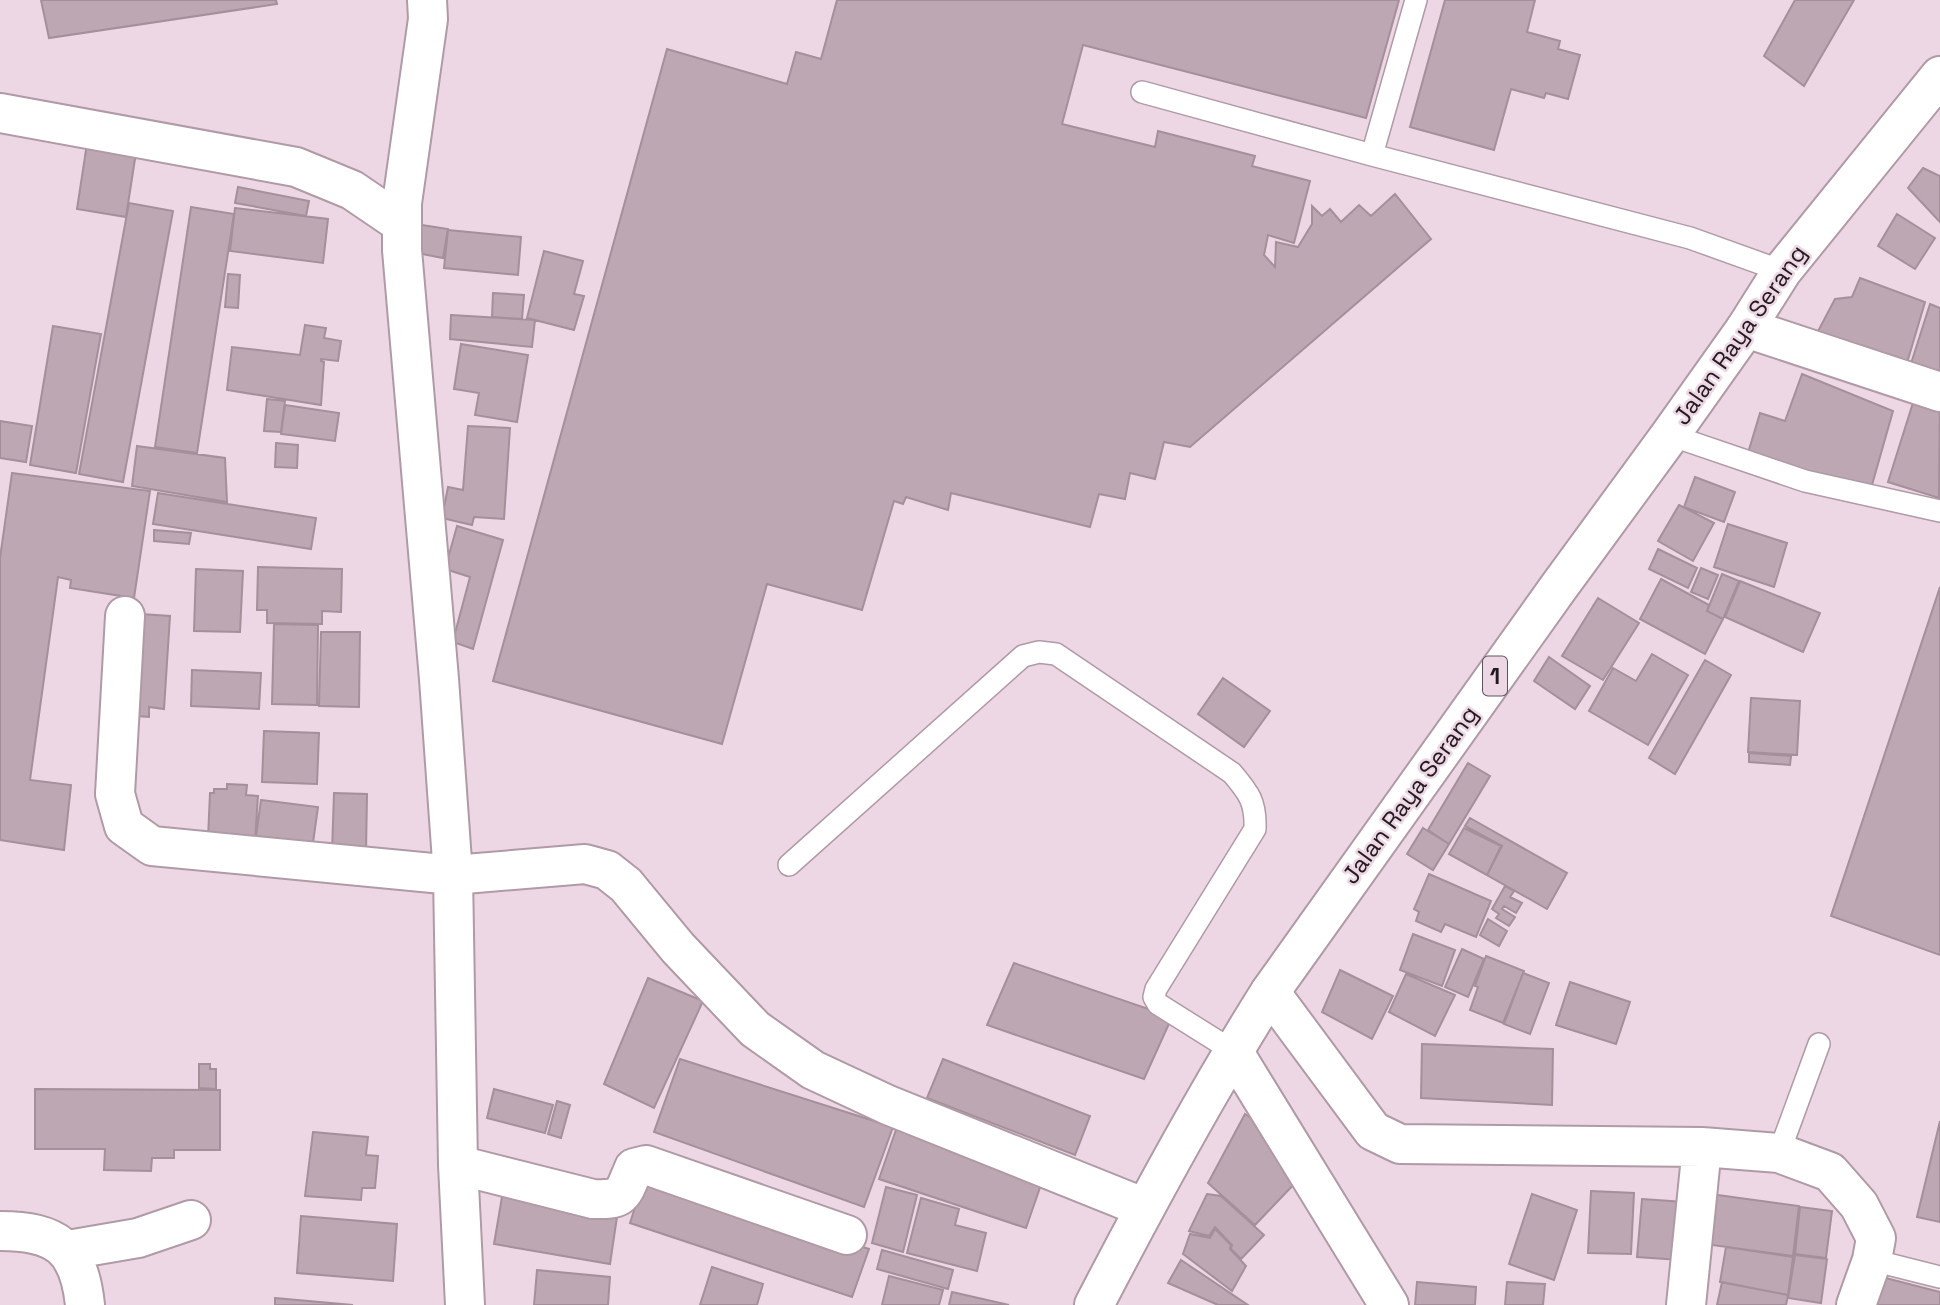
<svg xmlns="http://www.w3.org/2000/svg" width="1940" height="1305" viewBox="0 0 1940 1305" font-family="'Space Grotesk',sans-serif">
  <rect width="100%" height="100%" fill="#eed7e4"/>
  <!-- building -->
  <path fill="#bda7b3" stroke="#a48f9b" stroke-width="2" d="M41 0H276L277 4 49 38Z
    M837 0H1399L1366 118 1083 45 1062 124 1155 147 1158 131 1255 156 1252 166 1310 181 1294 243 1268 235 1264 255 1275 267 1276 242 1298 247 1312 224V206L1322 216 1330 209 1341 222 1359 205 1371 216 1395 194 1431 239 1190 447 1164 442 1155 479 1130 473 1125 499 1099 494 1090 527 951 493 948 510 906 497 903 504 894 501 862 610 767 584 722 744 493 681 667 49 787 84 796 52 821 59Z
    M1445 0H1535L1527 32 1560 41 1558 49 1580 55 1568 99 1546 93 1544 98 1511 89 1494 150 1410 127Z
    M1795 0H1854L1804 86 1764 56Z
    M88 137 137 146 126 217 77 209Z
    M1923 168 1940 176V222L1908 188Z
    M238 187 309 201 306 216 235 203Z
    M129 203 173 211 123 482 79 474Z
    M191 207 234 214 197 453 155 447Z
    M235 208 328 219 323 263 230 251Z
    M1897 214 1935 238 1915 269 1878 246Z
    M422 225 448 229 443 258 417 253Z
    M448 230 521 237 518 275 444 268Z
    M544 251 583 261 574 294 584 296 574 330 527 318Z
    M228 274 240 275 238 308 225 307Z
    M1860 278 1925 302 1904 373 1815 337 1835 299 1852 297Z
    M493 293 524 295 522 319 492 317Z
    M1930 304 1940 308V386L1907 376Z
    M451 315 535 320 532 347 450 339Z
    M305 325 326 328 324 338 341 341 338 361 321 359V361L324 362 321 405 227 390 232 347 300 355Z
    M53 326 101 334 76 473 30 465Z
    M461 344 528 355 517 422 475 415 479 393 454 389Z
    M1802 374 1893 411 1870 492 1748 453 1760 413 1785 421Z
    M1917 390 1940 397 1939 498 1888 482Z
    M267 399 285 401 281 432 264 431Z
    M285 405 339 413 335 441 281 434Z
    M0 421 32 426 26 462 0 458Z
    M468 426 510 428 504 519 474 517 472 525 442 518 448 487 463 490Z
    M276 443 298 445 297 468 275 467Z
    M137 446 225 458 227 502 132 486Z
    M12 473 150 491 134 598 70 588 71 580 58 577 30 780 71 785 64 850 0 840V558Z
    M1695 477 1735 492 1724 522 1684 507Z
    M158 493 316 518 311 549 153 524Z
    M1679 505 1714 523 1693 561 1658 541Z
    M1728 524 1787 543 1774 587 1714 567Z
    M457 526 503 540 473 649 456 643 454 637 470 577 445 569Z
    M154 530 191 533 189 544 154 541Z
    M1658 549 1697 568 1688 588 1649 569Z
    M258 567 342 569 341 612 322 611V624L267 623V610H257Z
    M1701 568 1718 575 1708 599 1691 592Z
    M196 569 243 571 240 632 194 631Z
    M1722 574 1739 581 1723 619 1707 611Z
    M1661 579 1709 605 1707 611 1723 619 1705 654 1640 619Z
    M1740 581 1820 613 1803 652 1725 617Z
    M1940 587V955L1831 916Z
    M1598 598 1639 623 1603 680 1562 656Z
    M141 614 170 616 164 709 149 707V717L137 716Z
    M274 624 318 625 317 705 272 704Z
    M321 632H360L359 707 319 706Z
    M1652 654 1688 675 1648 745 1589 711 1613 668 1636 681Z
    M1549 657 1590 686 1575 709 1534 681Z
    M1705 660 1731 675 1675 774 1649 758Z
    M192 670 261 673 259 709 191 706Z
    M1223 678 1270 711 1244 747 1198 714Z
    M1751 698 1800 701 1797 755 1748 752Z
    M264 731 319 733 317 784 262 782Z
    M1749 753 1791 756 1790 765 1749 762Z
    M1468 763 1490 776 1449 844 1428 830Z
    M227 784 247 785 246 795 258 796 255 841 208 838 210 793H214V789H227Z
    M334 793 367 794 366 854 332 852Z
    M261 800 318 807 313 843 256 836Z
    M1470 818 1567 873 1547 909 1487 875 1502 846 1465 826Z
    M1423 828 1449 844 1433 870 1407 854Z
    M1464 828 1501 846 1487 875 1449 854Z
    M1429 874 1491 901 1476 937 1445 924 1441 932 1416 921 1419 912 1414 909Z
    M1505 886 1514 891 1510 897 1522 903 1516 913 1504 906 1502 909 1515 917 1509 926 1496 918 1499 914 1492 909Z
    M1488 919 1507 931 1499 946 1480 935Z
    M1413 934 1455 950 1442 986 1400 970Z
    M1462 949 1484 959 1468 997 1445 987Z
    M1486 956 1524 971 1503 1023 1470 1010 1478 987 1475 986Z
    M1014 963 1172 1017 1144 1079 987 1025Z
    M1340 970 1393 996 1372 1039 1322 1012Z
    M1523 973 1549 983 1530 1034 1504 1024Z
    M1406 974 1455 995 1435 1036 1389 1012Z
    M648 978 703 1001 654 1108 604 1084Z
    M1570 982 1630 1002 1616 1044 1556 1025Z
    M1422 1044 1553 1049 1552 1105 1421 1098Z
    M680 1059 893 1127 864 1207 654 1132Z
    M943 1059 1090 1116 1075 1155 927 1098Z
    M199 1064H210V1069H216V1089L199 1088Z
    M35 1089 220 1090V1150H174V1158H152L151 1171 104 1170 105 1149H35Z
    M494 1089 553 1105 545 1133 487 1118Z
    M557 1101 570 1105 561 1138 548 1134Z
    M1245 1114 1264 1126 1297 1181 1255 1225 1208 1183Z
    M1940 1121V1222L1917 1217Z
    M897 1127 1044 1176 1026 1228 879 1179Z
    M313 1132 368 1137 366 1155 378 1156 375 1188H362L361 1200 305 1196Z
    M644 1179 869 1249 852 1297 630 1223Z
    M886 1187 917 1195 903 1252 872 1243Z
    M503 1191 618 1210 610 1264 494 1244Z
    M1591 1191 1634 1193 1631 1254 1588 1253Z
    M1703 1193 1799 1206 1793 1256 1697 1243Z
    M1207 1194 1221 1196 1264 1235 1241 1259 1231 1249 1232 1245 1215 1227 1209 1236 1189 1231Z
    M1532 1194 1577 1210 1554 1280 1509 1264Z
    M921 1198 959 1209 955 1225 986 1233 977 1271 907 1253Z
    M1642 1199 1684 1202 1680 1260 1637 1257Z
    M1800 1207 1832 1211 1826 1258 1795 1254Z
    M301 1216 397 1224 393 1281 297 1273Z
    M1215 1229 1231 1245 1230 1249 1246 1266 1232 1291 1183 1254 1190 1234 1210 1238Z
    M1726 1247 1793 1257 1788 1295 1720 1282Z
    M882 1250 953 1270 948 1289 877 1269Z
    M1795 1255 1827 1259 1821 1303 1788 1298Z
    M1181 1260 1248 1305H1218L1168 1283Z
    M712 1267 763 1284 757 1305H700Z
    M537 1270 610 1277 608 1305H534Z
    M1874 1275 1940 1292V1305H1867Z
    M889 1276 943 1290 939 1305H882Z
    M1417 1282 1476 1287 1475 1305H1415Z
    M1507 1282 1545 1284 1543 1305H1505Z
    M1722 1282 1788 1295 1786 1305H1717Z
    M952 1292 1009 1305H949Z
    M275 1298 353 1305H275Z"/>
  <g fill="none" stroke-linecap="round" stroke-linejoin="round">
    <defs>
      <path id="service" d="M1142 92 1372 155 1690 238 1782 271
        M1372 155 1416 0
        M1670 435 1805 481 1940 511
        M789 865 1023 656 1039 652 1056 654 1232 773C1249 793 1256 802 1255 829L1156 989 1154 997 1158 1004 1233 1051
        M1779 1153 1819 1044
        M1872 1260 1940 1277"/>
      <path id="minor" d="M427 0 428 19 402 203V250L439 679 453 875 458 1165 465 1305
        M0 113 296 167 352 190 402 224
        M1746 328 1940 392
        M125 616 115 794 124 826 152 846 453 875 585 864 607 870 626 885 678 948 755 1029 813 1070 888 1105 1145 1208
        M1270 992 1373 1131 1400 1144 1702 1147 1779 1153 1830 1172 1859 1205 1876 1238 1872 1260 1856 1305
        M1233 1051 1389 1305
        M458 1165 593 1199C624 1200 622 1196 634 1168L646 1165 847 1235
        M0 1231C57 1231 79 1248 85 1305
        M68 1250 138 1238 191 1220
        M1686 1305 1702 1147"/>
      <path id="trunk" d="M1094 1305C1149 1199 1206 1093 1270 992L1558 588 1670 435 1746 328 1782 271 1940 76"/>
    </defs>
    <!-- service casing -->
    <use href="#service" stroke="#af9aa5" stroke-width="24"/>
    <!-- minor casing -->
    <use href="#minor" stroke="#af9aa5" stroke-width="42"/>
    <!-- trunk casing -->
    <use href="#trunk" stroke="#af9aa5" stroke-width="42"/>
    <!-- service -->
    <use href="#service" stroke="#fff" stroke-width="21"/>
    <!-- minor -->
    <use href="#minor" stroke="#fff" stroke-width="38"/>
    <!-- trunk -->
    <use href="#trunk" stroke="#fff" stroke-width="38"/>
  </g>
  <g text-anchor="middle" stroke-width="5" stroke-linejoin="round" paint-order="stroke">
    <!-- shield labels -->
    <rect fill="#eed7e4" stroke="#5f5359" stroke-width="2" x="1483" y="656.5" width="24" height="39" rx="5"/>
    <g font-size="23" font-weight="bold" fill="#221a1e">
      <text x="1495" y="684">1</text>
    </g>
    <!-- street labels -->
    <g font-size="24" fill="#221a1e" stroke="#eed7e4">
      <text transform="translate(1740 335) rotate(-55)" y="8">Jalan Raya Serang</text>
      <text transform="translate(1410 795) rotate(-54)" y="8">Jalan Raya Serang</text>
    </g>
  </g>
</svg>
